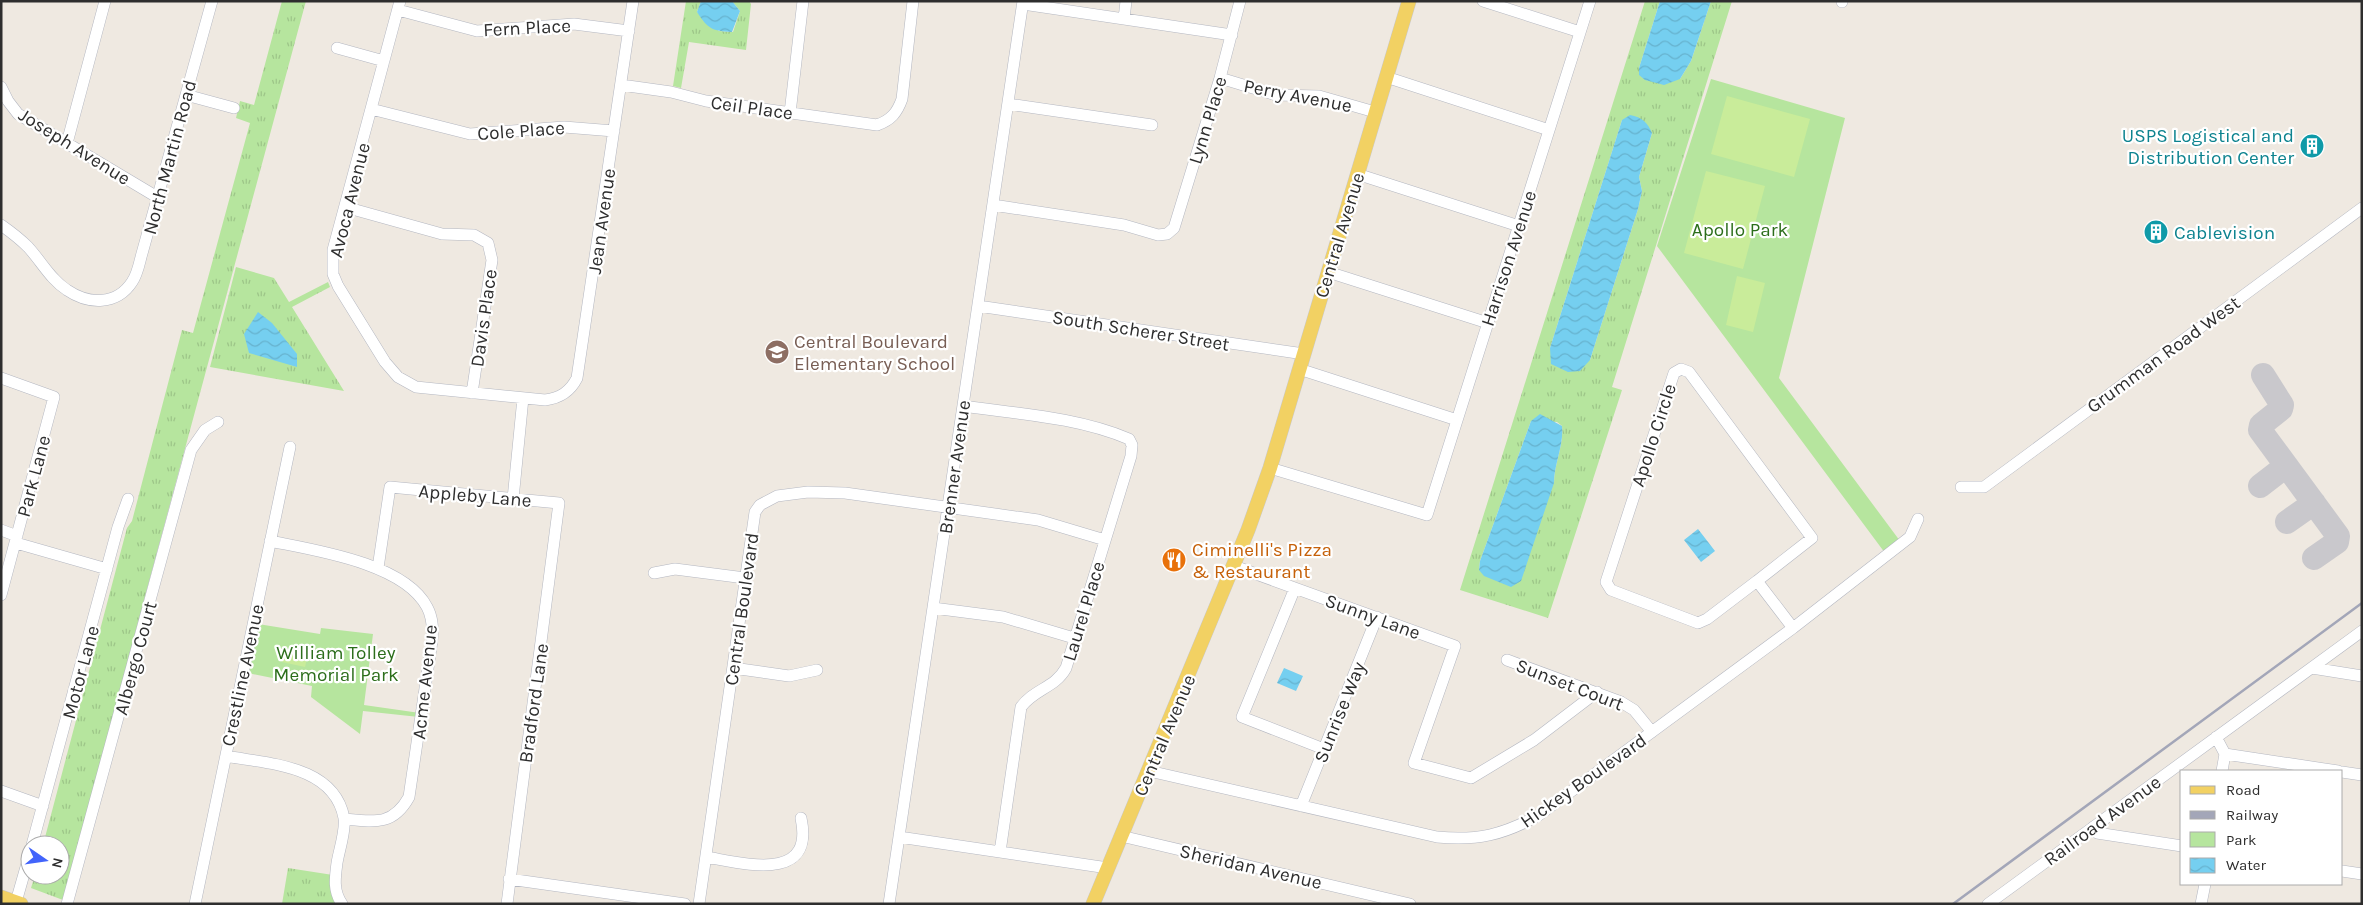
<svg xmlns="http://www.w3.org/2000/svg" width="2363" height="905" viewBox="0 0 2363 905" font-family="Karla,sans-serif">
  <defs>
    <pattern id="grass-tufts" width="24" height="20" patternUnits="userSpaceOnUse" patternTransform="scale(1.25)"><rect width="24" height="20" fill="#b6e59e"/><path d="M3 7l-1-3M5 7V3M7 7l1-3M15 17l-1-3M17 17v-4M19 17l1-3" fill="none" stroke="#9dc588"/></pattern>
    <pattern id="water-waves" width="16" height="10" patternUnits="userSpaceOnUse" patternTransform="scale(1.25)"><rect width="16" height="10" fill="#75cff0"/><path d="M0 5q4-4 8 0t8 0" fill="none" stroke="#66b2ce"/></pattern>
  </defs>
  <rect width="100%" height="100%" fill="#efe9e1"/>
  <!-- grass -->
  <path fill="url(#grass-tufts)" fill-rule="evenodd" d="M282 1H306L63 900 31 888 35 875H60V845H43L127 528 132 521 182 330 193 333 250 123 236 118 240 101 254 105Z
    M686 1H701L697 12 719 31 733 32 740 11 732 1H749L751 4 746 50 689 42 681 88 673 86Z
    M1645 1H1660L1639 68V75L1680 79 1691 61 1711 1H1732L1612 387 1622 390 1548 618 1460 590ZM1622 120 1652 133 1639 177 1642 191 1638 209 1590 360 1550 348ZM1531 421 1557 422 1562 426C1564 445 1554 464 1554 483L1479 570 1480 561Z
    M236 267 274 278 289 302 328 282 330 287 292 307 344 391 210 367Z
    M288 868 333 875 338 904H282Z"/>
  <!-- park -->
  <path fill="#b6e59e" d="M1711 79 1845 118 1779 378 1900 541 1885 553 1657 246Z
    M258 624 320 634 321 628 373 634 364 705 420 713 419 717 363 711 360 734 311 697 312 686 248 673Z"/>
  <!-- pitch -->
  <path fill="#c9ec9a" d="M1727 96 1810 119 1794 177 1711 154Z
    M1706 171 1765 186 1743 269 1684 253Z
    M1737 276 1765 283 1753 332 1726 325Z
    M285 649 308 654 305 667 282 662Z"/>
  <!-- water -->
  <path fill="url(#water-waves)" d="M701 1H732L740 11 732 32C712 31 708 29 697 12Z
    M1660 1H1711L1691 61 1680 79 1664 85 1645 80 1639 75V68Z
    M1630 115C1642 117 1648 123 1652 133L1639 177 1642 191 1638 209 1590 360 1580 371 1568 372 1551 364 1550 348 1622 120Z
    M258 312 272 323 297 354V367L249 353 244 334Z
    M1540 414 1562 426C1564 445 1554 464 1554 483L1521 581 1511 587 1484 576 1479 570 1480 561 1531 421Z
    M1698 529 1715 551 1701 562 1684 540Z
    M1284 668 1303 676 1296 691 1277 683Z"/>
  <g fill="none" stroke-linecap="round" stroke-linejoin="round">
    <!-- taxiway -->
    <path stroke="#c9c8cc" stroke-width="24" d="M2263 375 2282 405 2281 409 2261 425 2260 430 2338 536 2337 542 2314 558
      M2260 486 2286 466
      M2287 522 2314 503"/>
    <defs>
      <path id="minor" d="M400 1 333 250V274L338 286 385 362 398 377 416 387 545 400C560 398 570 392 577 378L633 1
        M1483 1 1580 32
        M1842 1V2
        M1023 4 1232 35
        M398 10 477 31 574 24 629 31
        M1124 19 1126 1
        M337 48 384 61
        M1386 77 1549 130
        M1220 78 1276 95 1319 96 1375 112
        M621 85 671 92 706 101 877 125C891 120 897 113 902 99L913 1
        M1 87 8 101 18 114 157 197
        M186 95 234 108
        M1008 104 1152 125
        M371 109 470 134 564 127 614 131
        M790 113 803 1
        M67 143 105 1
        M1357 174 1519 226
        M993 205 1124 225 1158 235 1167 234 1174 228 1220 78 1240 1
        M345 207 442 234 474 235 488 243 492 260 472 393
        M1 225C11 232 20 239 28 247 41 261 51 280 67 290 89 305 117 305 132 282 137 275 139 265 141 257L212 1
        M1328 272 1488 323
        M978 306 1304 354
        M1299 369 1457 420
        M1 378 54 397 1 595
        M963 406C1018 414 1077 417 1129 439L1132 445 1131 456 1066 668C1055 688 1034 689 1021 707L1000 852
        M1270 468 1427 515 1590 1
        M1961 487H1984L2362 208
        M513 499 523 398
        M1 530 17 536
        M270 541C314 550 404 563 427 607 433 618 433 629 432 641L409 797C393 826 374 822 344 819
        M16 543 107 569
        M1234 566 1455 646 1414 763 1471 778 1534 740 1597 692
        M378 568 390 487 559 503 507 904
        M654 573 675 569 745 578
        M1757 581 1707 619 1698 623 1611 590 1606 582 1674 373 1681 369 1689 372 1812 538 1757 581 1793 628
        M1295 588 1242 717 1324 749
        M933 608 1003 617 1074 638
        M1507 660 1621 702 1634 710 1652 732
        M733 668 789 676 817 670
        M2312 668 2362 676
        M2216 737 2225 754 2222 771
        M2225 754 2338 771
        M226 756C268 764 334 765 344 818 346 831 339 850 337 863 335 878 333 891 342 904
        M1149 771 1437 837C1477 841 1503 835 1539 815L1793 628 1910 537 1918 519
        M2342 772 2362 775
        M1 791 43 806
        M1301 806 1377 617
        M2093 827 2097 833 2182 846
        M1121 836 1410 904
        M899 837 1108 868
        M32 845 118 527 128 499
        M706 857C743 863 815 884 801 818
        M2342 871 2362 874
        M509 879 685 904
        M16 902 30 853
        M67 904 191 450 205 430 218 422
        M195 904 290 447
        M699 904 755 512 760 505 777 496 808 492 845 493 1038 520 1105 540
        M889 904 1023 1
        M1988 904 2362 631
        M2201 904 2205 884"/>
      <path id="major" d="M1 897 21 904
        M1093 904 1248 530 1270 468 1409 1"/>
    </defs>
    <!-- minor casing -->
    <use href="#minor" stroke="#b4b7c1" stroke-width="12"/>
    <!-- major casing -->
    <use href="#major" stroke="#c9c9c9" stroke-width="15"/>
    <!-- minor -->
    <use href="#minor" stroke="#fff" stroke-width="11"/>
    <!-- major -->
    <use href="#major" stroke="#f2d163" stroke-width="14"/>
    <!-- rail -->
    <path stroke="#a3a6b8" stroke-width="2.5" d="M1953 904 2362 603"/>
  </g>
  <!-- icons -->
  <defs>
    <symbol id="building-disc" viewBox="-11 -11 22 22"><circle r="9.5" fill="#0f9aa8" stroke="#fff"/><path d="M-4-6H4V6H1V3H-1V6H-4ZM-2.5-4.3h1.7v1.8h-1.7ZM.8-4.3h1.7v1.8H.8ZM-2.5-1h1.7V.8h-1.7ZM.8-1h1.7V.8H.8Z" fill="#fff"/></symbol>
    <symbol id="school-disc" viewBox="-11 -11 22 22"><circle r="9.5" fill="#8d6e63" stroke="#fff"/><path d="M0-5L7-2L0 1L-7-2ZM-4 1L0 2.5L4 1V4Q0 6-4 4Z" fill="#fff"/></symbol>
    <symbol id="restaurant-disc" viewBox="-11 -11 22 22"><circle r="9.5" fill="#e8710a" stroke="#fff"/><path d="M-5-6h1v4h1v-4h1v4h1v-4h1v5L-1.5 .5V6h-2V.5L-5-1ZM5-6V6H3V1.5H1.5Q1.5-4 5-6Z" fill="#fff"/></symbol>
  </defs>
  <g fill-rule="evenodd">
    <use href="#building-disc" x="2298" y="132" width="28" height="28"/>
    <use href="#building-disc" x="2142" y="218" width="28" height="28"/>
    <use href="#school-disc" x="763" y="338" width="28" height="28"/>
    <use href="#restaurant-disc" x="1160" y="546" width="28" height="28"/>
  </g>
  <g text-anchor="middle" stroke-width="4.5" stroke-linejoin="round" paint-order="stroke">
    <!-- street labels -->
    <g font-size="19" fill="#2e2e2e" stroke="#fff">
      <text transform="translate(527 27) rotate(-3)" y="7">Fern Place</text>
      <text transform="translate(1298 95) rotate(11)" y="7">Perry Avenue</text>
      <text transform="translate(752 107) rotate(8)" y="7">Ceil Place</text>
      <text transform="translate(1207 120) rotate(-73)" y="7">Lynn Place</text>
      <text transform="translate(521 130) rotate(-4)" y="7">Cole Place</text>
      <text transform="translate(75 146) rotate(32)" y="7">Joseph Avenue</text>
      <text transform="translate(169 157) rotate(-75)" y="7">North Martin Road</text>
      <text transform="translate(349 200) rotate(-76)" y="7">Avoca Avenue</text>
      <text transform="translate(601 221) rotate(-82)" y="7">Jean Avenue</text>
      <text transform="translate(1339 235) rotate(-73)" y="7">Central Avenue</text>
      <text transform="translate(1508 258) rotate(-72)" y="7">Harrison Avenue</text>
      <text transform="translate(483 318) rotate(-82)" y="7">Davis Place</text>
      <text transform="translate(1141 330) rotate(9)" y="7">South Scherer Street</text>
      <text transform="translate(2163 354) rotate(-36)" y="7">Grumman Road West</text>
      <text transform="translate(1653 435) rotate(-72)" y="7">Apollo Circle</text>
      <text transform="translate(954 467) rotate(-82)" y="7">Brenner Avenue</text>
      <text transform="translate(33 476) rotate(-75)" y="7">Park Lane</text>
      <text transform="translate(475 495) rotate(5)" y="7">Appleby Lane</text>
      <text transform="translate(741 609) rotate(-82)" y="7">Central Boulevard</text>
      <text transform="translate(1083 611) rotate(-73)" y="7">Laurel Place</text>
      <text transform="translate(1373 616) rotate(20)" y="7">Sunny Lane</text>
      <text transform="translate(135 658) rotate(-75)" y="7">Albergo Court</text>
      <text transform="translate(80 672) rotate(-75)" y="7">Motor Lane</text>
      <text transform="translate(242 675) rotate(-78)" y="7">Crestline Avenue</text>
      <text transform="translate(424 682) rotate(-84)" y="7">Acme Avenue</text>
      <text transform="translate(1570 684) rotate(21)" y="7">Sunset Court</text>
      <text transform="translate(533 703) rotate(-82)" y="7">Bradford Lane</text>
      <text transform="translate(1339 712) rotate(-68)" y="7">Sunrise Way</text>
      <text transform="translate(1164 735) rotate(-67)" y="7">Central Avenue</text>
      <text transform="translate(1583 780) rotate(-35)" y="7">Hickey Boulevard</text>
      <text transform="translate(2102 820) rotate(-36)" y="7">Railroad Avenue</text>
      <text transform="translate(1251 866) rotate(13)" y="7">Sheridan Avenue</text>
    </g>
    <!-- culture labels -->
    <g font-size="19" fill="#0d838f" stroke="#fff" text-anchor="end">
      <text x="2294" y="142">USPS Logistical and<tspan x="2294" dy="22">Distribution Center</tspan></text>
      <text x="2174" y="239" text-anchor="start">Cablevision</text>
    </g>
    <!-- park labels -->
    <g font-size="19" fill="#2c6e1b" stroke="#fff">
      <text x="1740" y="236">Apollo Park</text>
      <text x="336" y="659">William Tolley<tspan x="336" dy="22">Memorial Park</tspan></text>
    </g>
    <!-- education labels -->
    <g font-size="19" fill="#785e54" stroke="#fff" text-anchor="start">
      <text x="794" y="348">Central Boulevard<tspan x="794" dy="22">Elementary School</tspan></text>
    </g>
    <!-- food labels -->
    <g font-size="19" fill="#c56008" stroke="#fff" text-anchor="start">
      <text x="1192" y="556">Ciminelli's Pizza<tspan x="1192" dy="22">&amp; Restaurant</tspan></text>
    </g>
  </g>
  <!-- border -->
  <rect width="2363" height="905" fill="none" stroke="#2e2e2e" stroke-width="5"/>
  <!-- legend -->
  <rect x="2180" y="770" width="162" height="115" fill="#ffffff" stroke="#ababab"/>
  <rect x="2190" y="786" width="25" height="8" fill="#f2d163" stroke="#ababab"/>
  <text x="2226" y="795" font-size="15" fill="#2e2e2e">Road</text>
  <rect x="2190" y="811" width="25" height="8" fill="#a3a6b8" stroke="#ababab"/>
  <text x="2226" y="820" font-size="15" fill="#2e2e2e">Railway</text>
  <rect x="2190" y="832" width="25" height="15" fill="#b6e59e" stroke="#ababab"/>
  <text x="2226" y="845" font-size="15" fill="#2e2e2e">Park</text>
  <rect x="2190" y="858" width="25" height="15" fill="url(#water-waves)" stroke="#ababab"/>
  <text x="2226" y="870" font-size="15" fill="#2e2e2e">Water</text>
  <!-- north arrow -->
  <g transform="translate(45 860) rotate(103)"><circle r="24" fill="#ffffff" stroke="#ababab"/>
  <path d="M0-4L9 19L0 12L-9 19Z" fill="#4264fb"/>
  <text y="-8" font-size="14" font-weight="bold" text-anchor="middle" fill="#2e2e2e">N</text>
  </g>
</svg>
